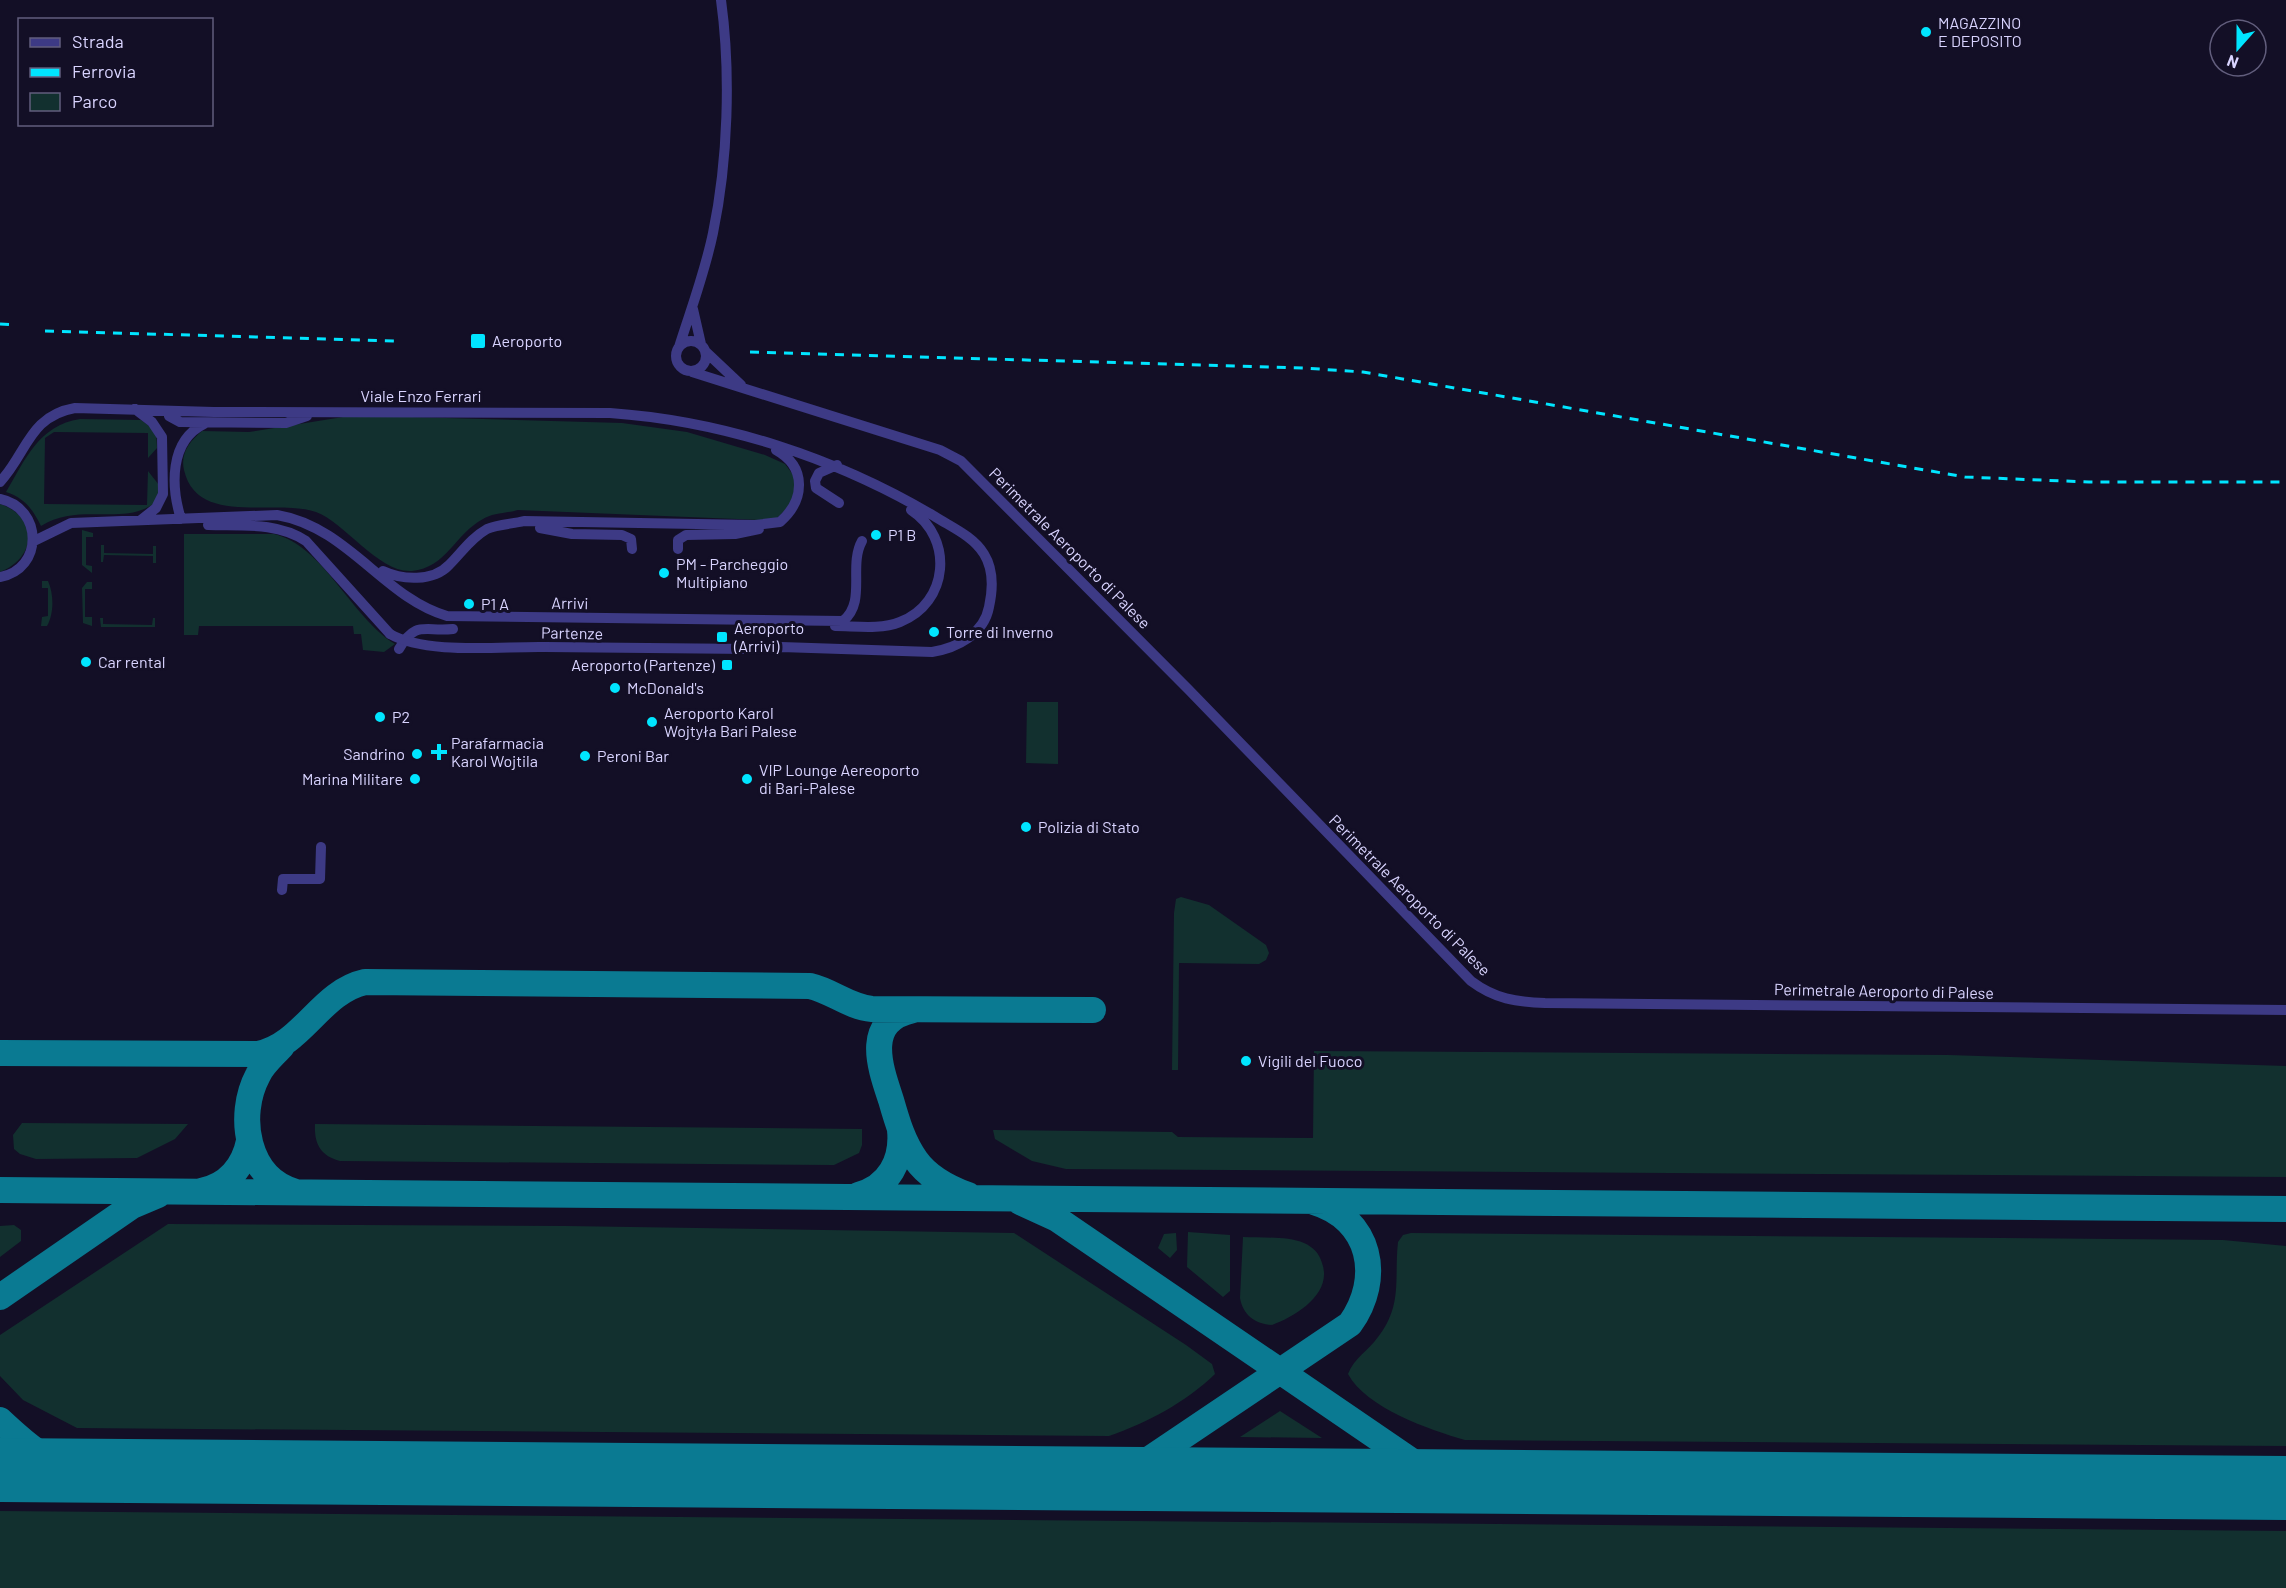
<svg xmlns="http://www.w3.org/2000/svg" width="2286" height="1588" viewBox="0 0 2286 1588" font-family="Barlow,sans-serif">
  <rect width="100%" height="100%" fill="#130f26"/>
  <!-- green -->
  <path fill="#12302f" d="M374 416 622 423 687 432 765 455 785 464 794 476V501L777 518 761 520 518 510C508 513 492 513 483 519 455 534 446 568 412 571 380 574 344 522 316 512 275 498 197 527 184 470 180 453 190 441 202 431L249 432 343 417Z
    M80 419 141 420 156 431 157 448 148 458V433L54 432 45 438 44 504 147 505 148 471 159 485 157 501C126 528 80 501 41 526 33 510 25 498 6 492 25 460 39 425 80 419Z
    M0 504C39 517 37 557 0 572Z
    M82 530 93 533V537H86V565L92 566V573L82 565Z
    M184 534H274C324 546 351 617 395 644L384 652 363 650 361 634H354L353 626H199L198 635H184Z
    M101 545H104V553L153 554V546H156V563H153V556L104 555 103 562H101Z
    M42 581H48C54 594 54 614 47 626H41L42 617 48 616V588H42Z
    M87 582H92V589H85V617H92V626L83 623 82 588Z
    M100 618H103V624L152 625 153 618H155V627H101Z
    M1027 702H1058V764L1026 763Z
    M1181 897 1209 905 1266 945 1269 953 1266 960 1259 964 1179 963 1178 1070H1172L1174 913 1176 899Z
    M1314 1051 1948 1055 2286 1066V1177L1066 1169 1032 1161 995 1139 993 1130 1172 1132 1178 1137 1313 1138Z
    M22 1123 188 1124 175 1139 137 1158 36 1159 20 1154 14 1149 13 1135Z
    M315 1124 862 1129V1145L859 1153 834 1165 340 1161C320 1156 314 1143 315 1124Z
    M168 1224 566 1226 1014 1233 1186 1345 1212 1364 1215 1374C1186 1402 1147 1423 1109 1436L77 1428 23 1400 0 1376V1335Z
    M14 1225 21 1230V1241L0 1257V1226Z
    M1188 1232 1230 1235V1291L1223 1297 1187 1267Z
    M1176 1233 1177 1250 1170 1258 1158 1248 1164 1234Z
    M1411 1233 2223 1240 2286 1246V1446L1465 1440C1430 1430 1366 1408 1348 1374 1354 1358 1368 1351 1378 1337 1403 1305 1394 1278 1398 1242L1403 1235Z
    M1243 1237C1262 1238 1287 1236 1304 1243 1313 1247 1319 1253 1322 1263 1333 1293 1297 1316 1272 1325 1255 1324 1243 1315 1240 1298Z
    M1280 1411 1322 1438 1240 1437Z
    M0 1511 2286 1531V1588H0Z"/>
  <g fill="none" stroke-linecap="round" stroke-linejoin="round">
    <!-- taxiway -->
    <path stroke="#0a7a92" stroke-width="26" d="M913 1010C863 1021 880 1067 891 1100 897 1121 903 1142 916 1160 928 1177 949 1188 968 1195
      M282 1046C274 1055 263 1064 258 1075 236 1116 247 1179 296 1192
      M0 1053 258 1054C303 1045 320 992 365 982L810 986C832 991 849 1007 872 1009L1093 1010
      M0 1190 2286 1209
      M201 1191C228 1186 244 1166 249 1141
      M858 1195C889 1187 903 1160 900 1130
      M1020 1202 1057 1219 1416 1464 1430 1473 1461 1482
      M0 1297 132 1206 158 1195
      M0 1420C30 1448 46 1463 88 1471
      M1177 1441C1169 1461 1175 1471 1194 1480
      M1095 1479 1113 1477 1139 1466 1350 1324C1383 1278 1371 1219 1314 1202
      M1363 1481 1382 1473 1388 1462 1382 1441"/>
    <!-- runway -->
    <path stroke="#0a7a92" stroke-width="64" d="M0 1470 2286 1488"/>
    <!-- minor -->
    <path stroke="#3d3a85" stroke-width="10" d="M693 309 701 344
      M676 356a15 15 0 1 1 30 0a15 15 0 1 1-30 0Z
      M679 347C691 309 705 272 713 233 728 161 731 73 721 0
      M705 351 741 385
      M692 372 940 450 961 461 1188 689 1471 981C1495 999 1516 1002 1545 1003L2286 1010
      M135 409 152 422 162 437 163 494 156 508 141 520
      M169 416 180 422 286 423 307 416
      M837 465 819 473 815 481 816 488 839 503
      M0 482C27 453 29 416 75 408L214 412 610 413C724 421 836 458 934 516 951 527 973 536 984 554 994 570 993 589 989 607 984 634 957 648 932 652L781 647 750 649 545 647
      M0 499C43 508 44 569 0 577
      M181 519C171 487 169 441 204 424
      M208 525C242 526 277 522 306 541L390 634
      M540 528 572 534 622 535 631 539 632 549
      M34 541 71 523 277 515C348 527 384 598 447 616L843 621C867 602 848 566 862 541
      M678 549V540L686 535 735 534 759 529
      M383 571C402 580 433 582 449 565 462 552 471 538 487 529 498 524 513 524 524 521L755 525 780 522C805 500 807 467 776 450
      M835 626C855 626 880 630 900 622 949 603 954 538 911 510
      M399 649C416 620 424 632 453 629
      M282 890 283 879H320L321 847"/>
    <!-- rail -->
    <path stroke="#00e5ff" stroke-width="3" stroke-dasharray="9 8" stroke-linecap="butt" d="M0 324 16 325
      M45 331 398 341
      M750 352 1303 368 1363 372 1965 477 2089 482H2286"/>
    <!-- minor-bridge -->
    <path stroke="#3d3a85" stroke-width="10" d="M390 634C426 655 502 646 545 647"/>
  </g>
  <!-- markers -->
  <g fill="#00e5ff" stroke="#130f26" stroke-width="2">
    <circle cx="1926" cy="32" r="6"/>
    <rect x="470" y="333" width="16" height="16" rx="3"/>
    <circle cx="876" cy="535" r="6"/>
    <circle cx="664" cy="573" r="6"/>
    <circle cx="469" cy="604" r="6"/>
    <circle cx="934" cy="632" r="6"/>
    <rect x="716" y="631" width="12" height="12" rx="3"/>
    <circle cx="86" cy="662" r="6"/>
    <rect x="721" y="659" width="12" height="12" rx="3"/>
    <circle cx="615" cy="688" r="6"/>
    <circle cx="380" cy="717" r="6"/>
    <circle cx="652" cy="722" r="6"/>
    <path d="M436 743h6v6h6v6h-6v6h-6v-6h-6v-6h6z"/>
    <circle cx="417" cy="754" r="6"/>
    <circle cx="585" cy="756" r="6"/>
    <circle cx="415" cy="779" r="6"/>
    <circle cx="747" cy="779" r="6"/>
    <circle cx="1026" cy="827" r="6"/>
    <circle cx="1246" cy="1061" r="6"/>
  </g>
  <g text-anchor="middle" stroke-width="6" stroke-linejoin="round" paint-order="stroke">
    <!-- poi labels -->
    <g font-size="16" fill="#d9d4ff" stroke="#130f26" text-anchor="start">
      <text x="1938" y="29">MAGAZZINO<tspan x="1938" dy="18">E DEPOSITO</tspan></text>
      <text x="492" y="347">Aeroporto</text>
      <text x="888" y="541">P1 B</text>
      <text x="676" y="570">PM - Parcheggio<tspan x="676" dy="18">Multipiano</tspan></text>
      <text x="481" y="610">P1 A</text>
      <text x="734" y="634">Aeroporto<tspan x="734" dy="18">(Arrivi)</tspan></text>
      <text x="946" y="638">Torre di Inverno</text>
      <text x="98" y="668">Car rental</text>
      <text x="715" y="671" text-anchor="end">Aeroporto (Partenze)</text>
      <text x="627" y="694">McDonald's</text>
      <text x="664" y="719">Aeroporto Karol<tspan x="664" dy="18">Wojtyła Bari Palese</tspan></text>
      <text x="392" y="723">P2</text>
      <text x="451" y="749">Parafarmacia<tspan x="451" dy="18">Karol Wojtila</tspan></text>
      <text x="405" y="760" text-anchor="end">Sandrino</text>
      <text x="597" y="762">Peroni Bar</text>
      <text x="759" y="776">VIP Lounge Aereoporto<tspan x="759" dy="18">di Bari-Palese</tspan></text>
      <text x="403" y="785" text-anchor="end">Marina Militare</text>
      <text x="1038" y="833">Polizia di Stato</text>
      <text x="1258" y="1067">Vigili del Fuoco</text>
    </g>
    <!-- street labels -->
    <g font-size="16" fill="#d9d4ff" stroke="#130f26">
      <text x="421" y="402">Viale Enzo Ferrari</text>
      <text transform="translate(1070 548) rotate(45)" y="6">Perimetrale Aeroporto di Palese</text>
      <text transform="translate(570 603) rotate(1)" y="6">Arrivi</text>
      <text transform="translate(572 633) rotate(1)" y="6">Partenze</text>
      <text transform="translate(1410 895) rotate(45)" y="6">Perimetrale Aeroporto di Palese</text>
      <text transform="translate(1884 991) rotate(1)" y="6">Perimetrale Aeroporto di Palese</text>
    </g>
  </g>
  <!-- legend -->
  <rect x="18" y="18" width="195" height="108" fill="#130f26" stroke="#625e7d" stroke-width="1.5"/>
  <rect x="30" y="38" width="30" height="9" fill="#3d3a85" stroke="#625e7d" stroke-width="1.5"/>
  <text x="72" y="48" font-size="18" fill="#d9d4ff">Strada</text>
  <rect x="30" y="68" width="30" height="9" fill="#00e5ff" stroke="#625e7d" stroke-width="1.5"/>
  <text x="72" y="78" font-size="18" fill="#d9d4ff">Ferrovia</text>
  <rect x="30" y="93" width="30" height="18" fill="#12302f" stroke="#625e7d" stroke-width="1.5"/>
  <text x="72" y="108" font-size="18" fill="#d9d4ff">Parco</text>
  <!-- north arrow -->
  <g transform="translate(2238 48) rotate(201)"><circle r="28" fill="#130f26" stroke="#625e7d" stroke-width="1.5"/>
  <path d="M0-4.5L10 22L0 15L-10 22Z" fill="#00e5ff"/>
  <text y="-9" font-size="16" font-weight="bold" text-anchor="middle" fill="#d9d4ff">N</text>
  </g>
</svg>
